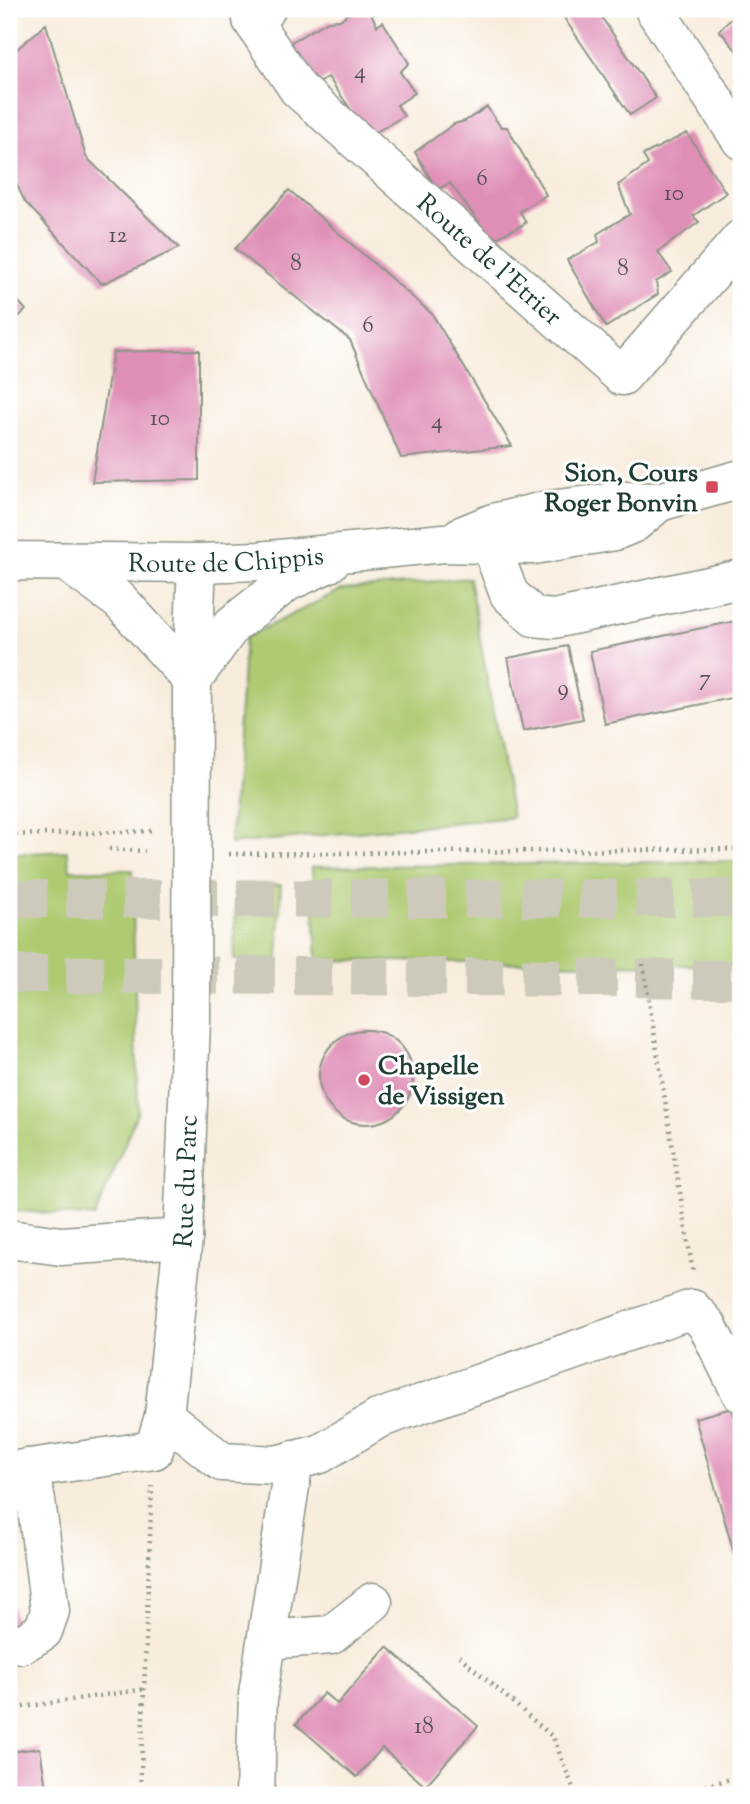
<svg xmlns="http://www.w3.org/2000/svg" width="750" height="1804" viewBox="0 0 750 1804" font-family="'Sorts Mill Goudy',serif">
  <rect width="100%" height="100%" fill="#fff"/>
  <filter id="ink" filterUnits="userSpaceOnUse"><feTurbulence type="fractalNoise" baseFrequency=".0143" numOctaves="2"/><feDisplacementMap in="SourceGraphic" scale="14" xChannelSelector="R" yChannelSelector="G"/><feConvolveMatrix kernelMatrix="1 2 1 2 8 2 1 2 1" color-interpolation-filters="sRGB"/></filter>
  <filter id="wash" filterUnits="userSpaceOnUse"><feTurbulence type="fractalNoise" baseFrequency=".00686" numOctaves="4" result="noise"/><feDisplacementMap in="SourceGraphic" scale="28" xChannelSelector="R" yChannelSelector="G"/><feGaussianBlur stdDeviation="1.57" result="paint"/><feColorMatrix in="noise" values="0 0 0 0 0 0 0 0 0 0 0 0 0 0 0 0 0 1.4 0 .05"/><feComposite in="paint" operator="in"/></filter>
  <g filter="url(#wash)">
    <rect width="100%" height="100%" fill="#f8eddd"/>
    <!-- green -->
    <path fill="#aecb72" stroke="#668453" stroke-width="2" d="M469 578 512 817 230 844 245 638 341 590Z
      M67 851 70 870H132L138 1111 95 1217 9 1210V854Z
      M741 861V966L317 960 312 867Z
      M236 884 281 885 278 960H234Z"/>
    <g id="blocks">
      <!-- building -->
      <path fill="#df8eb6" d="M354 9H369L377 26 383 22 409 63 400 72 415 93 397 105 404 116 369 136 328 77 315 86 288 44 328 21 340 20Z
        M558 9H596L656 98 630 115Z
        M741 10V56L719 30Z
        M46 24 86 157 179 248 102 284 25 202 9 168V56Z
        M487 107 501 127H507L546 195 520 211 526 223 492 240 450 183 437 190 415 152 454 124 465 121Z
        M687 133 726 193 693 216 699 222 658 252 672 272 656 282 658 294 606 327 567 260 599 242 597 234 630 214 618 185 648 164 643 155Z
        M289 190 432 314 512 446 401 458 350 340 235 249Z
        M9 291 26 310 9 326Z
        M199 350V480L92 482 113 352Z
        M741 620V696L605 724 590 651Z
        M568 646 583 719 523 731 508 658Z
        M319 1077a47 47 0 1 1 94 0a47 47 0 1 1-94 0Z
        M732 1408 741 1439V1577L695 1418Z
        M9 1588 18 1630 9 1632Z
        M387 1647 478 1726 425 1786 382 1748 357 1777 296 1724 324 1693 337 1704Z
        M40 1748 47 1795H9V1752Z"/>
    </g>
  </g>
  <g filter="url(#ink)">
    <use href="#blocks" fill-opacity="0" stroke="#8c9588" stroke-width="2"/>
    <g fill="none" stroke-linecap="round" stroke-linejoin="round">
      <!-- highway-tunnel -->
      <path stroke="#cdcabb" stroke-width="38" stroke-dasharray="38 19" stroke-linecap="butt" d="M9 899 741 898
        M9 974 741 979"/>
      <defs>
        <g id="minor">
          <path id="s1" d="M266 9 252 20 298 89 622 376 741 239"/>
          <path d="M654 9 741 140"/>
          <path d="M484 527 509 594 534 617 554 619 741 579"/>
          <path d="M461 536 493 523 548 510 624 501 659 502 741 479"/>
          <path id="s2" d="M9 561 197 563 259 561 444 543 534 545 615 531 634 523 659 502"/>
          <path d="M69 564 120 601 192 680"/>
          <path d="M192 680 232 625 287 582 329 563"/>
          <path d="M9 1239 61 1246 183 1238"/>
          <path d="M164 1416 222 1462 276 1465 320 1454 378 1419 692 1309 707 1325 741 1393"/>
          <path id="s3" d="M9 1471 154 1450 164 1416 183 1238 191 1020 192 680 197 563"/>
          <path d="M267 1640 331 1635 373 1602"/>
          <path d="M22 1644 43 1631 50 1611 36 1500 28 1468"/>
          <path d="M255 1795 258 1694 294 1460"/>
        </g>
      </defs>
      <!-- minor casing -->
      <use href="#minor" stroke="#8c9588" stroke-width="41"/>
      <!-- path -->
      <path stroke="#8c9588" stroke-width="4.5" stroke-dasharray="2 5" stroke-linecap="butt" d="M9 835 155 831
        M109 849 145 851
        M229 854 741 849
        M643 964 693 1273
        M459 1656 553 1737 576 1795
        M9 1709 146 1689
        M140 1795 152 1486
        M672 1795 741 1776"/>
      <!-- minor -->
      <use href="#minor" stroke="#fff" stroke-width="38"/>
    </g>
  </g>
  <!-- markers -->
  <g fill="#d1495b" stroke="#fff" stroke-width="2.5">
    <rect x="705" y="480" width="14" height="14" rx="3.5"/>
    <circle cx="364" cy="1080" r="7"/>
  </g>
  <g text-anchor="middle" stroke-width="6" stroke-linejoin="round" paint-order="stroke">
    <!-- number labels -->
    <g font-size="23" fill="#4f5154">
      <text x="360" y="78">4</text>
      <text x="482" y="185">6</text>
      <text x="674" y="200">10</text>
      <text x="118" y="242">12</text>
      <text x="296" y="270">8</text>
      <text x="623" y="275">8</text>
      <text x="368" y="332">6</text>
      <text x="160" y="425">10</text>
      <text x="437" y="428">4</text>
      <text x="705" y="685">7</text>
      <text x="563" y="695">9</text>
      <text x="424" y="1733">18</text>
    </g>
    <!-- street labels -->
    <g font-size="26" fill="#1f3d34" stroke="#fff">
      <text dy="9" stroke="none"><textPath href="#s1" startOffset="357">Route de l'Etrier</textPath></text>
      <text dy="9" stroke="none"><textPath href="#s2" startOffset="217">Route de Chippis</textPath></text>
      <text dy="9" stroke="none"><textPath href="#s3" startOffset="418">Rue du Parc</textPath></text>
    </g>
    <!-- poi labels -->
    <g font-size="26" font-weight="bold" fill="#1f3d34" stroke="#fff" text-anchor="end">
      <text x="698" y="481">Sion, Cours<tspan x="698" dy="30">Roger Bonvin</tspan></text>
      <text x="378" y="1074" text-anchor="start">Chapelle<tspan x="378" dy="30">de Vissigen</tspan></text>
    </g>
  </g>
  <!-- margin -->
  <rect width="750" height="1804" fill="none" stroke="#fff" stroke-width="35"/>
</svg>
